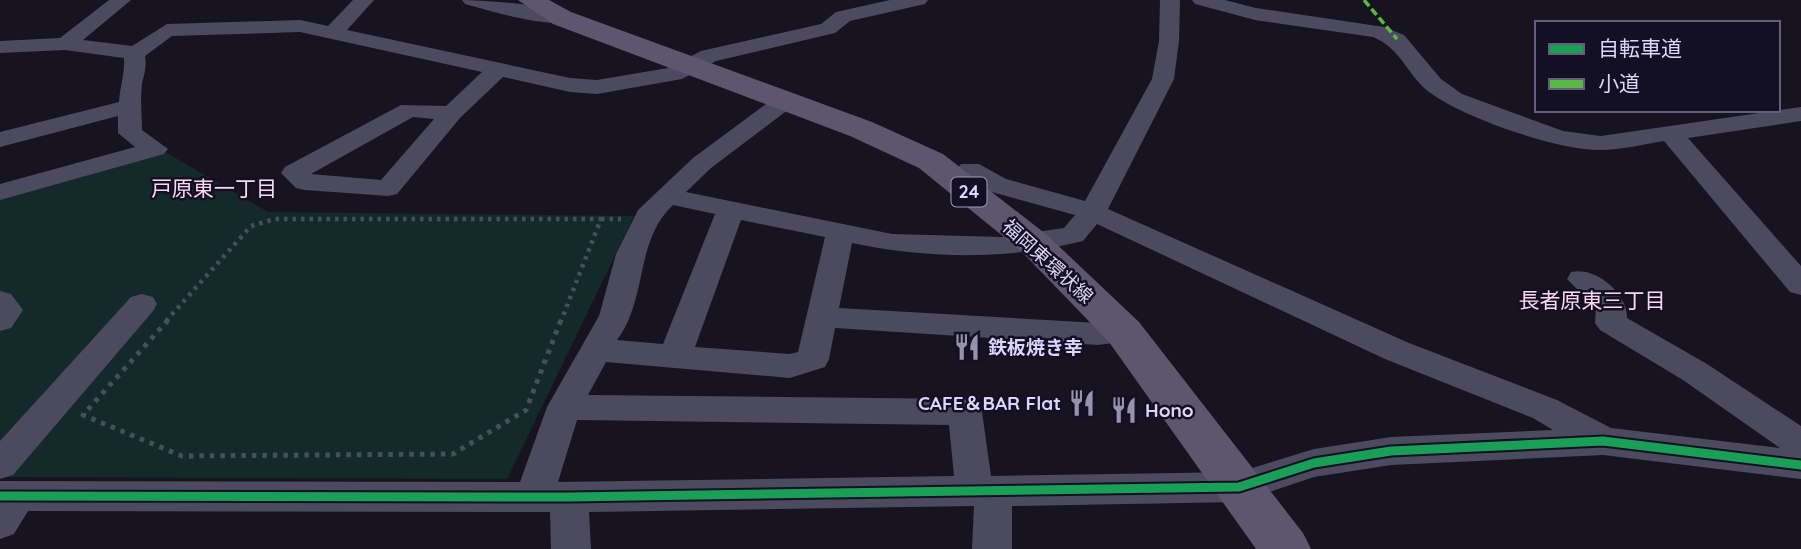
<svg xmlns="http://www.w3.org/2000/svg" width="1801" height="549" viewBox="0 0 1801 549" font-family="Quicksand,'Noto Sans JP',sans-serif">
  <rect width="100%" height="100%" fill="#17141f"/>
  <!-- green -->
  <path fill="#142a2a" d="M167 153 268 212 634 216 507 479 0 477V197Z"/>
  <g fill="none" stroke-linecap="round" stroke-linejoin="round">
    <!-- path-far1 -->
    <path stroke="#46505c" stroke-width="4.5" stroke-dasharray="3.5 5" stroke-linecap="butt" d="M601 219H621
      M166 321 251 226 275 219H601L561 321"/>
    <!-- path -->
    <path stroke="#46505c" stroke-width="5" stroke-dasharray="4.5 6" stroke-linecap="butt" d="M168 320 83 415 182 456 453 454 526 410 561 320"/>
    <!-- minor -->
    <path fill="#4c4a5f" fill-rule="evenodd" d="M109 0H131L83 40 132 46 167 24 300 20 328 26 353 0H374L347 30 570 78 597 80 668 68 701 51 821 24 836 12 890 0H928L925 4 850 21 835 33 716 61 682 79 597 94 570 92 503 77 460 118 397 194 388 196 305 190 296 188 281 173 285 167 401 105 446 106 482 72 300 32 172 36 145 56C147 68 144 74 142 84 140 100 142 114 142 130L168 149 164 154 0 200V184L135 147 118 133V116L0 147V132L119 102C120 86 125 73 124 58L65 50 0 53V41L60 38ZM413 117 434 119 381 180 311 174Z
      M462 0C481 0 562 5 572 18 561 33 484 9 465 4Z
      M1160 0H1180L1179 41 1174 79 1108 209 1409 343 1557 400 1611 428 1780 448 1683 380 1600 330 1595 323 1596 308 1567 279 1571 272C1596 266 1628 294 1627 318L1707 364 1801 426V479L1603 455 1391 465 1314 477 1239 502 1012 506V549H972L974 506 589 512 591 549H551L550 512 28 511 14 534 0 539V481L520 482 547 407 599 316 616 254 638 210 693 158 777 96H793L797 101 793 106 711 168 686 192 892 234 1002 237 1064 228 1075 215 988 191 957 169 961 164H979L1006 179 1085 201 1152 79 1159 41ZM673 205 715 214 663 344 617 340C622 333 627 325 630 316 645 279 641 235 673 205ZM741 220 825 237 798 352 790 354 695 347ZM1097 224 1385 359 1533 418 1553 430 1391 437 1314 449 1239 472 991 476 982 412 977 403 965 399 588 395 606 362 790 378 825 367 829 359 835 328 1098 345 1135 340 1140 332 1135 324 1124 321 1098 323 839 308 852 243C927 259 1009 260 1083 241ZM577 420 949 425 954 476 558 482Z
      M1192 0H1225L1256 8 1384 27 1404 35 1441 79 1462 94 1563 131 1601 136 1801 107V121L1688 138 1801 266V295L1790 292 1664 141C1644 144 1621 150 1600 150 1556 150 1464 118 1429 92 1406 74 1402 49 1373 37L1255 20 1195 4Z
      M0 291 11 294 23 310 11 328 0 331Z
      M142 294 153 297 157 304 153 311 13 475 0 479V441L131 297Z"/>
    <!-- major -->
    <path fill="#5e556f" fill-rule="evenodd" d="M518 0H549L571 12 872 122 943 154 1047 235 1139 322 1303 533 1311 549H1256L1109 342 1021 251 919 168 850 136 553 24Z"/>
    <!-- quiet -->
    <path stroke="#58b947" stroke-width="3.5" stroke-dasharray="8 3.5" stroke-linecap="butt" d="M1364 0 1397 39"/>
    <defs>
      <path id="cycleway" d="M0 496 569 497 1239 487 1314 463 1391 451 1603 441 1801 465"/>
    </defs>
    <!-- cycleway casing -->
    <use href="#cycleway" stroke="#141023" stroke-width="13"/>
    <!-- cycleway -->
    <use href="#cycleway" stroke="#1a9f57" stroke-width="9"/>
  </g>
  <!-- icons -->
  <defs>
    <symbol id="restaurant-bare" viewBox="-9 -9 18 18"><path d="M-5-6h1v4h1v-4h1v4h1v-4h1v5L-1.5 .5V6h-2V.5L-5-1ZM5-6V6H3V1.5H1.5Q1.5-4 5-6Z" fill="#9692af" stroke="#141023" stroke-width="2.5" paint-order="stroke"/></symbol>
  </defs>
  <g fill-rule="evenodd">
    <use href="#restaurant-bare" x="948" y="328" width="38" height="38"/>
    <use href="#restaurant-bare" x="1063" y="384" width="38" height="38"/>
    <use href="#restaurant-bare" x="1105" y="391" width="38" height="38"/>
  </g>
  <g text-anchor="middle" stroke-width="5" stroke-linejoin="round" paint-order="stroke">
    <!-- shield labels -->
    <rect fill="#141023" stroke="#9f9bbb" stroke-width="2" x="951.5" y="177.5" width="35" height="29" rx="5"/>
    <g font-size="18" font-weight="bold" fill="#dad6fc">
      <text x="969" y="198">24</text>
    </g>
    <!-- street labels -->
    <g font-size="19" fill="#dad6fc" stroke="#141023">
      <text transform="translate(1048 261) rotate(42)" y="7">福岡東環状線</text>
    </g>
    <!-- poi labels -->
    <g font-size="19" font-weight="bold" fill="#dad6fc" stroke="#141023" text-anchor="start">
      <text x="988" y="354">鉄板焼き幸</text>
      <text x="1061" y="410" text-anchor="end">CAFE＆BAR Flat</text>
      <text x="1145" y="417">Hono</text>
    </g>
    <!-- neighbourhood labels -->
    <g font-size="21" fill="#fcd8ee" stroke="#141023">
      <text x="214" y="196">戸原東一丁目</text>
      <text x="1592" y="308">長者原東三丁目</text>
    </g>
  </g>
  <!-- legend -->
  <rect x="1535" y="21" width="245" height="91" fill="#141023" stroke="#635f7a" stroke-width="2"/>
  <rect x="1549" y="44" width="35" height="10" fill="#1a9f57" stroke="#635f7a" stroke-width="2"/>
  <text x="1598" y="56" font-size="21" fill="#dad6fc">自転車道</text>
  <rect x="1549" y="79" width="35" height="10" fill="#58b947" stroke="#635f7a" stroke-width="2"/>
  <text x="1598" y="91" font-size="21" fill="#dad6fc">小道</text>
</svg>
